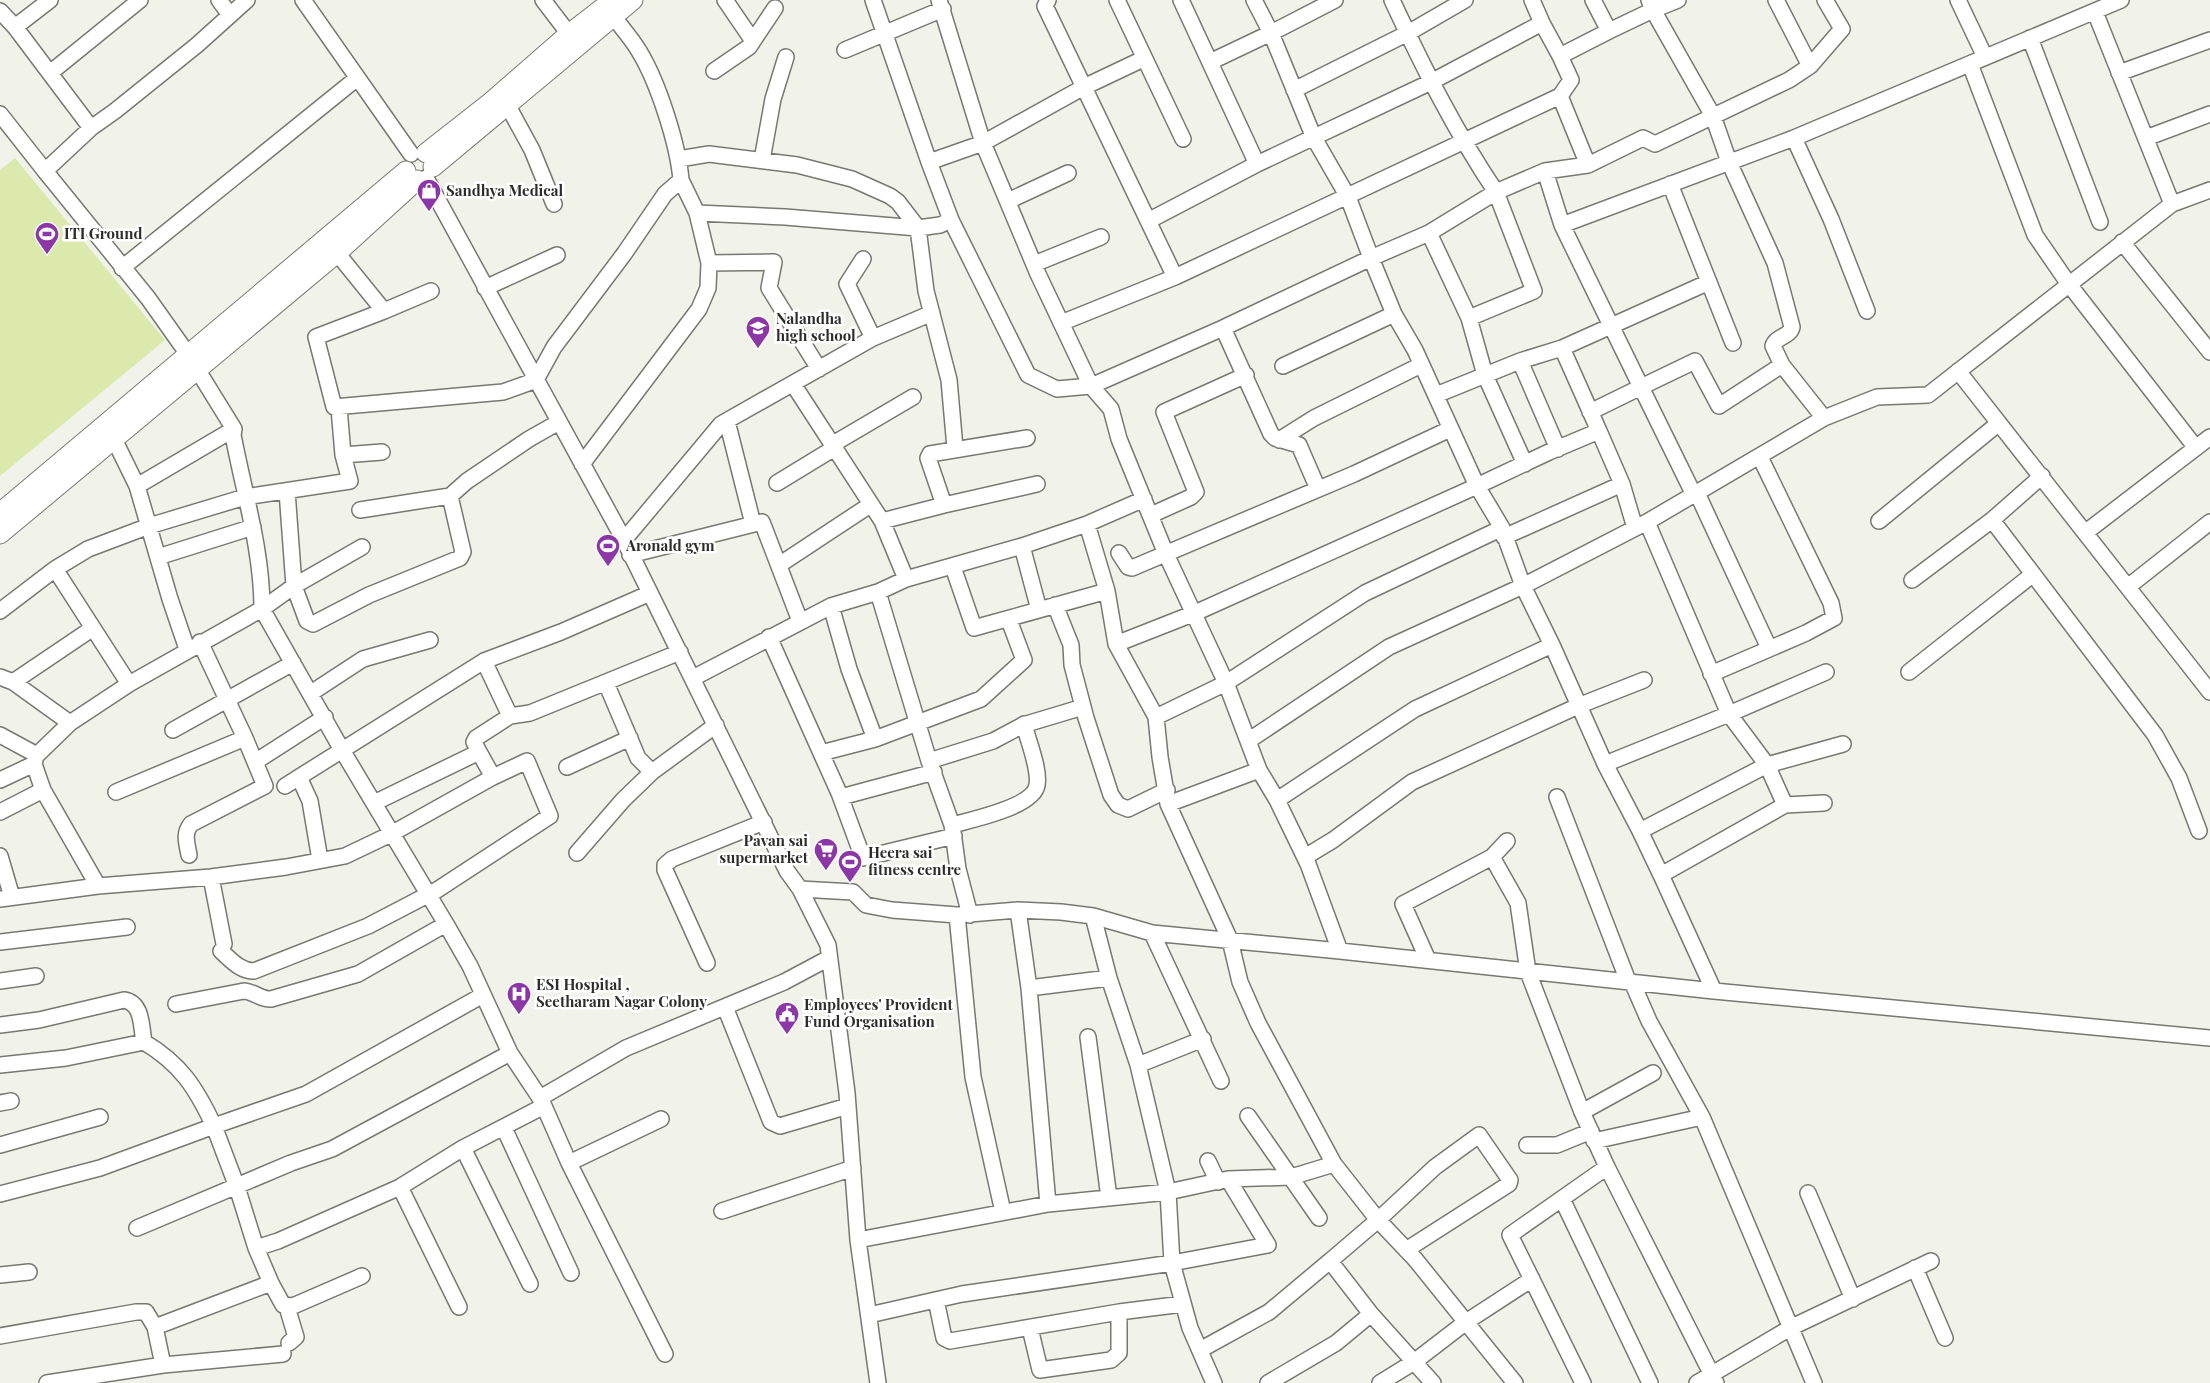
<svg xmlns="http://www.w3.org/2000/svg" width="2210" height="1383" viewBox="0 0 2210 1383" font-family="'Playfair Display',serif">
  <rect width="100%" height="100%" fill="#f1f3eb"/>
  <!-- green -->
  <path fill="#dce9ac" d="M15 158 165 340 0 476V170Z"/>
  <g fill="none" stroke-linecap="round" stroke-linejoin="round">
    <defs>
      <path id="minor" d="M219 0 230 15
        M303 0 411 154
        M543 0 569 34
        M725 0 753 41
        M873 0 929 162
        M939 0 983 143 1038 274 1091 386 1111 409 1119 439 1166 554 1226 683 1259 770 1277 800
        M1048 0 1045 6 1175 277
        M1117 0 1183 139
        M1181 0 1257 164 1431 82 1542 23 1560 56 1609 31 1593 0
        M1392 0C1423 67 1455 131 1496 192L1545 171 1588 165 1643 138 1655 144 1789 80 1810 66 1776 0
        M1532 0 1542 23
        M1678 0 1653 10 1713 116 1729 162 1775 263 1792 327C1790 337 1776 336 1773 346L1782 365
        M1958 0 1985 57
        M0 11 15 27 91 128
        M15 27 50 0
        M1609 31 1653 10 1649 0
        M2030 38 2100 222
        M845 50 943 9
        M1143 59 1084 87 983 143 929 162 951 220 1028 375 1057 389 1091 386 1223 328 1371 258 1348 197 1314 138 1271 33 1335 0
        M1210 62 1271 33 1254 0
        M1970 64 2035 235 2068 283 2196 448
        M1810 66 1842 29 1825 0
        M714 71 749 47 775 8
        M50 73 140 0
        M2119 73 2210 40
        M1294 90 1408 33 1465 0
        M1560 96 1588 165
        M508 106 532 150 554 204
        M0 114 45 171 91 128 115 111 197 45 247 0
        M1794 138 1831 219 1867 311
        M2146 138 2210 114
        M679 159 709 154 797 165 852 179 890 196 898 202 918 228 926 291 949 380 955 448
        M762 160 773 99 786 57
        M45 171 148 298 187 353 234 429 137 486 114 439
        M1545 171 1562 225 1794 138 2121 0
        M426 178 624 540 787 871 800 889 828 945 847 1093 858 1240 878 1383
        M681 180 697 213 785 217 918 228 940 225 951 220
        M1670 184 1733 343
        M1496 192 1534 291 1469 318 1429 233Z
        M1008 201 1068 173
        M2172 204 2210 190
        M697 213 709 263 774 262 769 288 819 369
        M1148 221 1257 164
        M1562 225 1641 387 1695 361 1719 406 1782 365 1824 418
        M1429 233 1371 258 1394 314 1415 350 1477 486 1549 452 1599 431 1562 348
        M2122 242 2210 352
        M337 253 384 311 431 291
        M1034 264 1101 237
        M122 268 356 79
        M485 288 557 255
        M384 311 316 337 334 407 503 392 531 382 537 378 554 347 624 254 665 194 681 180C678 144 658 82 639 51 632 39 622 28 613 16
        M1469 318 1485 375 1525 464
        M1061 323 1175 277 1560 96 1571 80 1560 56
        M1223 328 1271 434 1275 438 1299 445 1318 489
        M873 338 932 313
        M1520 361 1562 348 1709 282
        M1283 366 1394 314
        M1958 371 2210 692
        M793 384 882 521 906 579
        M1436 395 1520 361 1558 449
        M1590 412 1641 387 1694 495
        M727 421 753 524
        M234 429 233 435C244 493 262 550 262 609L342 750 446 924
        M1599 431 1622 484 1635 528
        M1279 440 1314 418 1421 365
        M833 444 913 397
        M343 455 382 452
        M582 464 699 309 708 288 709 263
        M777 483 836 447
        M137 486 170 599 187 649
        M287 491 294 586 307 621 313 624 369 595 460 558 463 552 450 496
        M1697 493 1769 648
        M944 505 1037 484
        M360 510 450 496 467 481 529 439 559 422
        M1151 515 1191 497 1196 492 1164 412 1246 375
        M1992 520 2155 735 2179 778 2199 831
        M882 521 944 505 928 458 930 454 1027 438
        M1879 521 1999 423
        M1087 524 1107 591 1116 644 1156 717 1160 757 1168 804 1230 940 1240 982 1258 1023 1334 1164 1378 1220 1435 1167 1479 1135 1510 1180 1509 1184 1406 1250
        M2086 532 2210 437
        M1504 537 1622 484
        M624 540 721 424 873 338 847 284 863 259
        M1022 546 1039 610
        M1119 553 1128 567 1132 568 1354 474 1450 429
        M630 555 762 522 800 621
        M158 557 253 527
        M779 565 870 505
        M953 567 974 628 1107 591
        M55 569 88 549 149 526 245 497 350 481 343 455 339 408
        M1912 580 1992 520 2042 476
        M2129 586 2210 522
        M878 592 929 761 952 825 958 869 970 915
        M1055 605 1071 645 1072 665 1086 718 1111 795 1118 805 1128 809 1167 790
        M831 606 849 669 875 739
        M0 611 55 569 129 684
        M769 637 821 753 875 739 981 699 1024 660 1009 620
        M1116 644 1195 613 1477 486 1502 528 1523 586 1552 645
        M484 661 510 716
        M1909 672 2032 575
        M1711 674 1806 633 1834 618 1831 603 1760 457
        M0 677 13 682 70 723
        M693 678 831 606 878 592 906 579 1022 546 1087 524 1144 499
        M13 682 93 628
        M606 683 638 758 652 772
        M311 693 363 659 430 640
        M1156 717 1226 683 1365 593 1502 528
        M173 730 293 663
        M0 735 37 755 70 723 129 684 262 609 294 586 362 547
        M1248 741 1389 647 1523 586 1647 522 1824 418 1877 397 1928 395 2172 204 2095 12
        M821 753 839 793 863 858 954 836
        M929 761 993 741 1023 725 1083 707
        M255 762 325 717
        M34 764 43 790 98 886
        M567 767 630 738
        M299 777 310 801 320 860
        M0 780 34 764 36 756
        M285 786 484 661 561 632 648 594
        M116 792 245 738 200 642
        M841 797 934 772
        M1557 797 1628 981
        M374 803 479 752 474 742 476 738 510 716 530 713 680 652
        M1168 804 1259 770
        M1785 805 1767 765 1729 714 1826 672
        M0 812 43 790
        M952 825C970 820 1034 807 1037 785 1040 769 1028 741 1024 724
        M1640 831 1605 764 1729 714 1647 522
        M577 853 623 800 652 772 716 725
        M189 855C187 843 183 834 191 824L265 786 245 738
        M0 856 12 897
        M1305 857 1333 840 1412 782 1578 706 1644 680
        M1492 857 1518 903 1528 972 1582 1112 1607 1167
        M1661 875 1640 831 1767 765 1843 744
        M211 877 224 944
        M800 889 853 892 866 905 892 910 957 915 1018 910 1061 912 1093 916 1152 933 1340 951 1308 864 1277 800 1415 709 1552 645 1605 764
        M0 899 98 886 211 877 286 867 345 856 391 834 493 777 479 752
        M1018 910 1029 988 1048 1204
        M957 915 973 1077 1003 1212
        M1093 916 1109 978 1138 1065 1168 1192 1172 1263 1190 1328 1214 1383
        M1152 933 1221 1081
        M0 942 127 927
        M221 951C231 960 240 971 254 971L368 926 437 890 550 816 527 761 493 777
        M1340 951 1714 991 2210 1038
        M1428 960 1403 904 1492 857 1507 841
        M707 963 665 870V865L672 859 764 822
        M0 981 36 976
        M1632 982 1649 1021 1702 1117 1814 1383
        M1029 988 1109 978
        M1714 991 1661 875 1785 805 1824 803
        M483 995 306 1094 214 1126 237 1187 256 1248 278 1241 400 1187 463 1148 544 1106 540 1098
        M176 1004 244 991C255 992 262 1000 271 999L358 974 446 924 470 966 510 1053 540 1098 626 1048 784 982 829 958
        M725 1007 771 1122 780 1126 848 1106
        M0 1025 39 1020 124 1000C143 1003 141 1027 144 1042
        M1088 1037 1109 1198
        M0 1065 66 1058 144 1042C181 1064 196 1088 214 1126L100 1168 0 1194
        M1138 1065 1203 1039
        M0 1103 11 1101
        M544 1106 569 1163 665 1354
        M1582 1112 1653 1073
        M1248 1116 1319 1218
        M504 1128 571 1273
        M1594 1141 1702 1117
        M0 1145 100 1117
        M1527 1145H1557L1591 1131
        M463 1148 530 1284
        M1208 1161 1218 1182
        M569 1163 661 1119
        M400 1187 459 1307
        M1808 1193 1853 1299
        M1562 1199 1650 1383
        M722 1211 853 1168
        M137 1228 291 1163 332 1149 510 1053
        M858 1240 1048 1204 1168 1192 1228 1179 1291 1177 1334 1164
        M1915 1268 1945 1338
        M0 1275 29 1272
        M271 1283 283 1305 293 1306 362 1276
        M936 1300 944 1338 950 1341 1119 1312 1183 1304
        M287 1307 296 1337 289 1343
        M1371 1314 1433 1383
        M869 1315 962 1294 1172 1263 1268 1245 1228 1179
        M155 1327 163 1365 283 1354
        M1030 1328 1040 1370 1111 1360 1119 1353V1312
        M0 1336 136 1312H146L155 1327 271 1283 256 1248
        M1200 1350 1269 1312 1330 1261
        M47 1383 163 1365
        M1268 1383 1336 1343 1371 1314 1330 1261 1378 1220 1415 1259 1515 1383
        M1380 1383 1414 1362 1466 1322 1532 1279
        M1583 1383 1510 1235 1607 1167 1716 1383
        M1697 1383 1790 1328 1931 1261"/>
      <path id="major" d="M426 153 491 102 569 34 613 0
        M433 167 633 0
        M0 513 406 171
        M0 534 337 253 417 180"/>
    </defs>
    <!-- minor casing -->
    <use href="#minor" stroke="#777971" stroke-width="18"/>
    <!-- major casing -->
    <use href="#major" stroke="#777971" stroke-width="21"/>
    <!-- minor -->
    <use href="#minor" stroke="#fff" stroke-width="15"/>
    <!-- major -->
    <use href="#major" stroke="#fff" stroke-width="19"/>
  </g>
  <!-- icons -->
  <defs>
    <symbol id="shop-pin" viewBox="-11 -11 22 30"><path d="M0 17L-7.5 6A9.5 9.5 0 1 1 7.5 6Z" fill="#8b38a6" stroke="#fff"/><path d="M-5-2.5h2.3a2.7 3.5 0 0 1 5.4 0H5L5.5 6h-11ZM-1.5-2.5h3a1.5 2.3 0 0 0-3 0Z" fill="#fff"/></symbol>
    <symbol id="stadium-pin" viewBox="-11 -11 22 30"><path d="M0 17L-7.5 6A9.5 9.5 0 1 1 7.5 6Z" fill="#8b38a6" stroke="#fff"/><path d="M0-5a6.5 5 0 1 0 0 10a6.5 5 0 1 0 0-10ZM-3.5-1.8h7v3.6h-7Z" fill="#fff"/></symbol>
    <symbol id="school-pin" viewBox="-11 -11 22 30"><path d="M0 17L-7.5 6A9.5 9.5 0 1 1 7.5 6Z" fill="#8b38a6" stroke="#fff"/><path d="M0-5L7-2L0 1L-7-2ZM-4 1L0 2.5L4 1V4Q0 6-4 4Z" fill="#fff"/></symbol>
    <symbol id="supermarket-pin" viewBox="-11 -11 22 30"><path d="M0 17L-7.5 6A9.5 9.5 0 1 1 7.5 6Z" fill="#8b38a6" stroke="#fff"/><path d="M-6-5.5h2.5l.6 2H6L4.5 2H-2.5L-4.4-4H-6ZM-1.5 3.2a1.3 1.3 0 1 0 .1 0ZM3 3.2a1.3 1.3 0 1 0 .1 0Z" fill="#fff"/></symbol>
    <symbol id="hospital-pin" viewBox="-11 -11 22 30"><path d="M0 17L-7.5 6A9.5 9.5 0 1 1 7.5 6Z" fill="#8b38a6" stroke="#fff"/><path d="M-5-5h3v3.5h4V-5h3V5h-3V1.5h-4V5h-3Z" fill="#fff"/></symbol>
    <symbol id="civic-pin" viewBox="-11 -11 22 30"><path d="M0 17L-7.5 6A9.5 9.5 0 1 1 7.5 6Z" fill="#8b38a6" stroke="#fff"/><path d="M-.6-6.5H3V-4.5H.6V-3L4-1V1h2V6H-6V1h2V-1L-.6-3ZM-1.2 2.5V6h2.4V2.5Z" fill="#fff"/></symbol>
  </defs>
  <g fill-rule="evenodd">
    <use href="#shop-pin" x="415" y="177" width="28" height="38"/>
    <use href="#stadium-pin" x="33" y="220" width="28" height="38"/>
    <use href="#school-pin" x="744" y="314" width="28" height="38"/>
    <use href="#stadium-pin" x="594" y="532" width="28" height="38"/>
    <use href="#supermarket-pin" x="812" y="836" width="28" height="38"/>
    <use href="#stadium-pin" x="836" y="848" width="28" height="38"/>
    <use href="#hospital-pin" x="505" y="980" width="28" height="38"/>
    <use href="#civic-pin" x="773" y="1000" width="28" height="38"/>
  </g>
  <g text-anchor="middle" stroke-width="5" stroke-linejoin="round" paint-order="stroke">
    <!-- poi labels -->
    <g font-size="15" font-weight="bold" fill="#2d2e2b" stroke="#fff" text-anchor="start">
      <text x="446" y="196">Sandhya Medical</text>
      <text x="64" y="239">ITI Ground</text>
      <text x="776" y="324">Nalandha<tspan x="776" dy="17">high school</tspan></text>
      <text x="626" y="551">Aronald gym</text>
      <text x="808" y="846" text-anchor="end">Pavan sai<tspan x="808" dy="17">supermarket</tspan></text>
      <text x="868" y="858">Heera sai<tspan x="868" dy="17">fitness centre</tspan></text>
      <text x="536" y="990">ESI Hospital ,<tspan x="536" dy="17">Seetharam Nagar Colony</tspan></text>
      <text x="804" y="1010">Employees' Provident<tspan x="804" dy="17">Fund Organisation</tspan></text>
    </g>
  </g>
</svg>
